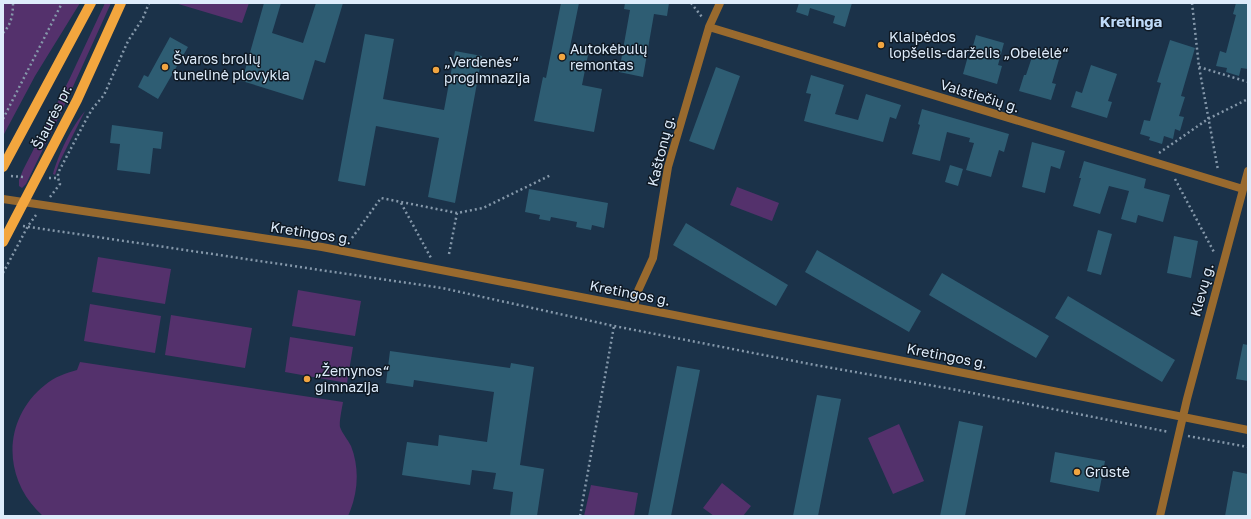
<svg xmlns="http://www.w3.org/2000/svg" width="1251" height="519" viewBox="0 0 1251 519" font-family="'Golos Text',sans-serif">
  <rect width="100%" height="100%" fill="#1b3249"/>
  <!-- green -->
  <path fill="#54316c" d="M3 3H80L35 76 3 136Z
    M105 3H111L66 102 26 184 22 188 19 186V180L23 170 69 80Z
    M175 3H249L242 23Z
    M85 111 59 163 55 175 53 174C58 155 72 126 85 111Z
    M737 187 779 203 772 221 730 205Z
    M98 257 171 269 165 304 92 292Z
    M298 290 361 301 355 336 292 326Z
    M90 304 161 316 155 353 84 341Z
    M171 315 252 328 245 368 165 355Z
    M290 337 353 347 347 383 285 372Z
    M80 362 343 402C342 408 339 422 340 427 342 433 348 440 351 446 360 469 358 494 348 516H43C2 480 2 419 45 385 54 377 66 373 77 370Z
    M899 424 924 481 893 494 868 438Z
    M722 483 751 506 743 516H714L703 508Z
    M591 485 638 493 634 516H584Z"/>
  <!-- building -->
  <path fill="#2e5d73" d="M264 3H281L272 33 303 43 316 3H343L325 63 315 60 303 100 242 81Z
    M561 3H579L569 52 588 55 582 85 602 89 594 132 534 121 543 77 546 78Z
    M625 3H669L667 16 654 14 643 77 619 72 630 10 624 9Z
    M799 3H852L845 27 833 23 835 16 810 8 808 16 796 12Z
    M1236 3H1248V69L1241 68 1239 76 1226 72 1227 68 1216 66 1220 51 1226 53 1236 15 1233 14Z
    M365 34 394 39 383 99 444 110 455 51 482 56 455 203 428 197 439 138 376 126 365 186 338 181Z
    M976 35 1004 43 998 65 1002 66 997 84 963 74 968 56 970 57Z
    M170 37 188 47 158 99 138 87 144 75 148 77Z
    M1170 40 1195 48 1181 96 1185 97 1179 116 1184 117 1180 131 1175 129 1173 139 1164 136 1162 144 1149 140 1150 137 1140 134 1144 120 1150 121 1161 83 1157 82Z
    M1035 48 1060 56 1052 83 1056 84 1051 100 1019 91 1024 75H1026Z
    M1091 65 1117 74 1108 101 1112 102 1107 118 1071 107 1076 91 1082 93Z
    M716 67 740 76 714 150 689 141Z
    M811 75 844 85 835 114 858 120 866 94 901 105 896 119 890 117 883 142 804 121 811 94 806 93Z
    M922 109 1009 134 1004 152 999 150 991 177 966 170 974 143 969 142 970 138 947 132 940 161 912 154 920 125 918 124Z
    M112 125 163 132 161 149 153 148 150 174 117 170 120 144 110 143Z
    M1032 142 1065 151 1060 169 1051 166 1045 193 1022 187Z
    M1084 161 1146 179 1144 188 1170 195 1163 222 1138 215 1136 223 1121 219 1129 191 1109 186 1100 214 1073 206 1081 178H1079Z
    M950 165 963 169 958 186 945 182Z
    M529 189 608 203 604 228 592 225 591 230 576 227 577 222 551 217 550 221 539 219 540 215 525 212Z
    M686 223 788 285 776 306 673 245Z
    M1098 230 1112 234 1101 275 1087 271Z
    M1174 236 1198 241 1191 278 1167 273Z
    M817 250 921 311 909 332 805 272Z
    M942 273 1049 336 1036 358 929 295Z
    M1068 296 1175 360 1162 382 1055 318Z
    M1243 344 1248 345V381L1236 379Z
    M390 351 510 368 511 363 534 367 520 465 544 469 537 516H510L513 492 493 489 496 473 472 470 470 485 402 475 407 442 438 446 439 435 487 442 494 392 414 380 413 387 386 383Z
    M677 366 700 370 671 516H648Z
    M817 395 841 399 818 516H793Z
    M959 421 983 426 965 516H940Z
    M1055 452 1105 461 1099 492 1050 482Z
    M1233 471 1248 474V516H1225Z"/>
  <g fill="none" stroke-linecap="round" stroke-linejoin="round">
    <!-- path -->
    <path stroke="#8598aa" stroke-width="2.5" stroke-dasharray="2 3" stroke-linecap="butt" d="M691 3 702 17
      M1192 3 1199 67 1218 170
      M3 33C11 25 13 15 13 3
      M1199 67 1248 82
      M3 119 62 3
      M1159 153 1208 119 1248 99
      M11 176 24 177
      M49 178H58
      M1175 179 1215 254
      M50 197 60 184 58 178V173L88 116 93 108 104 95 128 41 143 18 149 3
      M401 203 431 258
      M23 226 442 288 614 326 815 365 952 389 1169 432
      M352 238 381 198 457 213 483 208 551 175
      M449 254 457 213
      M3 273 28 226 36 215
      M1188 436 1248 447
      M580 516 614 326"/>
    <!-- street -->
    <path stroke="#996a2e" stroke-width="8" d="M709 27 1243 189
      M3 199 322 247 674 315 1248 430
      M634 307 637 293 653 258 668 167 709 27 720 3
      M1160 516 1187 399 1248 171"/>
    <!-- primary -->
    <path stroke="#f3a63e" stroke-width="10" d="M3 167 91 3
      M3 242 77 100 121 3"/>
  </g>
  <!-- markers -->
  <g fill="#f1a540" stroke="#0f1924" stroke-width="1.5">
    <circle cx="881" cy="45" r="4"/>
    <circle cx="562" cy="57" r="4"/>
    <circle cx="165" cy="67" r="4"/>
    <circle cx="436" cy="70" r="4"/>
    <circle cx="307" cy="379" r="4"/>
    <circle cx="1077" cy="472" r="4"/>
  </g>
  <g text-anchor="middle" stroke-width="3" stroke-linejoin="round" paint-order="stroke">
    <!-- poi labels -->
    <g font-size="14" fill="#deecfb" stroke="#0f1924" text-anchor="start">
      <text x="889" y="42">Klaipėdos<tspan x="889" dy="16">lopšelis-darželis „Obelėlė“</tspan></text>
      <text x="570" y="54">Autokėbulų<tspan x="570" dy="16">remontas</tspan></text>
      <text x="173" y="64">Švaros brolių<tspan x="173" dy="16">tunelinė plovykla</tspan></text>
      <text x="444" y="67">„Verdenės“<tspan x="444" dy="16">progimnazija</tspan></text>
      <text x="315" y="376">„Žemynos“<tspan x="315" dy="16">gimnazija</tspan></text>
      <text x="1085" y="477">Grūstė</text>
    </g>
    <!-- street labels -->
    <g font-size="14" fill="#deecfb" stroke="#0f1924">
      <text transform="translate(980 96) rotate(17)" y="5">Valstiečių g.</text>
      <text transform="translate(52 117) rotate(-63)" y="5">Šiaurės pr.</text>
      <text transform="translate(661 151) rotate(-76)" y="5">Kaštonų g.</text>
      <text transform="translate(311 233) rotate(9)" y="5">Kretingos g.</text>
      <text transform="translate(1202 290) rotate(-75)" y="5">Klevų g.</text>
      <text transform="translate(630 293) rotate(11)" y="5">Kretingos g.</text>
      <text transform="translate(947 356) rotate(11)" y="5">Kretingos g.</text>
    </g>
    <!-- neighbourhood labels -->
    <g font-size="15" font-weight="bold" fill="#bedaf8" stroke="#0f1924">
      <text x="1131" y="27">Kretinga</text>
    </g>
  </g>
  <!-- border -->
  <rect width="1251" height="519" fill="none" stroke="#deecfb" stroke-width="8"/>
</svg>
